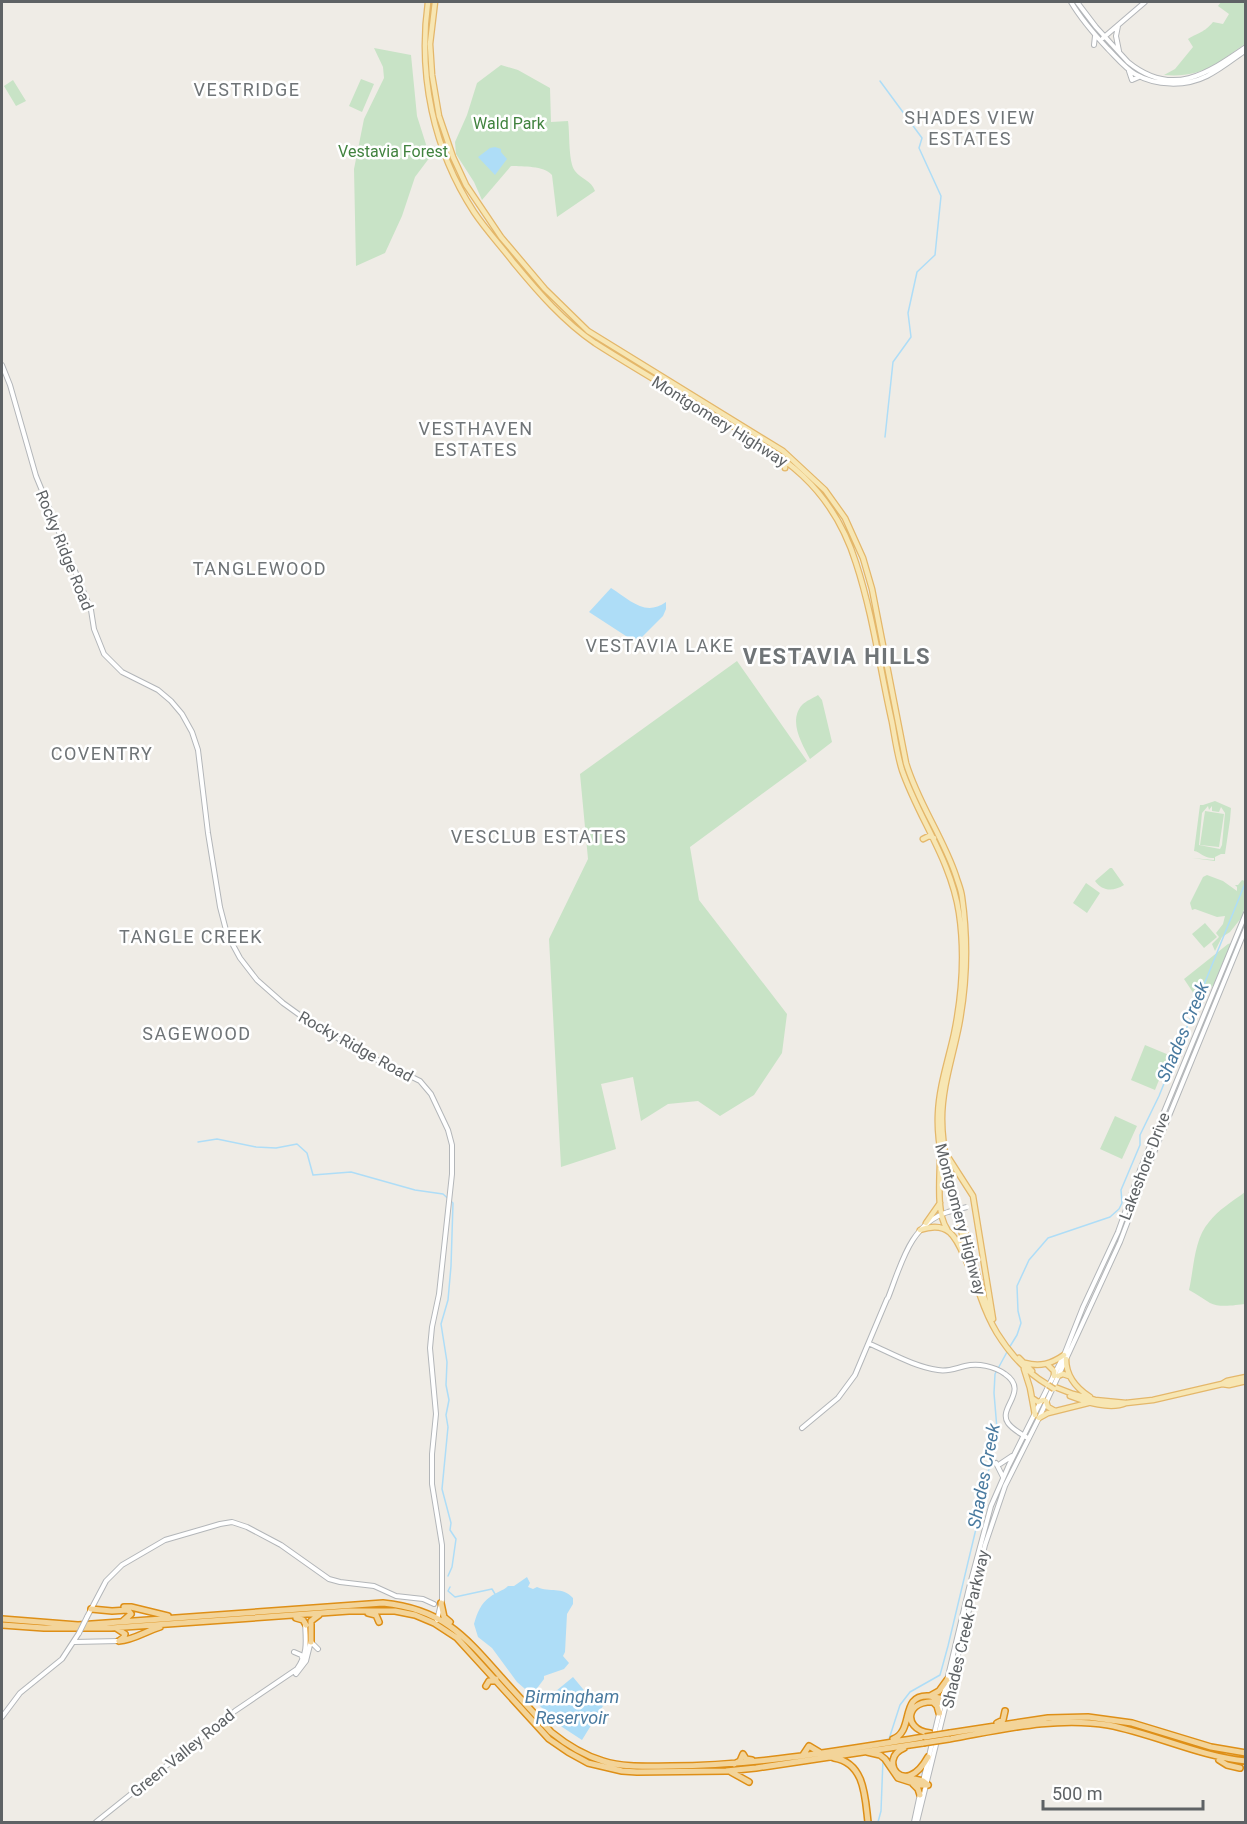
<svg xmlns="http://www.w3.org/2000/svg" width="1247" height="1824" viewBox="0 0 1247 1824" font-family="Roboto,sans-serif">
  <rect width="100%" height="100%" fill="#efece6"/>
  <!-- green -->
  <path fill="#c8e3c6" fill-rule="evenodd" d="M1221 2H1245V44C1216 64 1202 78 1164 75L1175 69 1193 47 1188 39C1199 32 1204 33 1213 22L1223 24 1229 14 1218 6Z
    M374 48 411 55 417 116 430 157 415 177 402 216 385 253 356 266 354 169 364 119 384 78 383 67Z
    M501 65 518 70 550 88 551 122 568 121C570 133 568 162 575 171 581 179 591 180 595 191L557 217 552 175C543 165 524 167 511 166L482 200 474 182 456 154 455 142 467 115 477 83Z
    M361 79 374 84 362 112 349 106Z
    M13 80 26 101 16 106 4 86Z
    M737 661 807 761 690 847 699 900 787 1014 782 1053 754 1095 720 1116 698 1101 668 1104 641 1121 633 1077 601 1084 616 1149 561 1167 549 939 588 859 580 774Z
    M818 695 822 700 832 742 810 759C802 744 788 721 802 705 806 701 813 698 818 695Z
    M1215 801 1231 808 1230 820 1225 854H1221L1215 857V861L1192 858 1214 860V858C1204 859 1201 852 1194 851L1200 805H1203ZM1208 806 1209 810 1212 806V811L1219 812 1221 807 1225 813 1222 845 1220 849 1199 845 1202 813Z
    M1205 811 1224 814 1219 847 1200 845Z
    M1110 868H1112L1124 885C1113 892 1102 891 1095 881Z
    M1207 875 1223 881 1237 891V887L1235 885H1238L1242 880 1245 881V906L1242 917 1230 932 1222 937 1215 951 1212 944 1219 937 1216 933 1223 924 1225 916 1217 917 1195 909 1192 910 1190 903 1203 877Z
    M1086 883 1100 893 1087 913 1073 903Z
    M1205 923 1217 937 1204 948 1192 934Z
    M1231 943 1214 984 1211 988 1205 989 1200 1003 1184 979 1228 944Z
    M1145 1045 1169 1055 1155 1090 1131 1080Z
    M1115 1116 1137 1126 1122 1159 1100 1149Z
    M1245 1192V1304C1236 1305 1219 1308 1210 1303 1203 1299 1197 1294 1189 1290 1194 1268 1194 1239 1209 1222 1218 1210 1233 1201 1245 1192Z"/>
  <!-- water -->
  <path fill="#aeddf7" d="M495 147 501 149V152L507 159 495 175 478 157 490 148Z
    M611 588C630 600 645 617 666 602V609L663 616 642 637 638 639 629 638 589 612Z
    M527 1577 530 1583 528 1587 533 1589 537 1587C550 1593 562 1586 573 1598V1604L567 1614 565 1652 563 1656 569 1663 564 1669 544 1676V1679L532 1695 517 1682 492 1648 478 1637 474 1624C477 1613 481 1603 490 1597 496 1592 503 1591 508 1586H514Z
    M573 1677 588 1695 603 1706 582 1740 559 1725 539 1705Z"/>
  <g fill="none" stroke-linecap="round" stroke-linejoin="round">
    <!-- stream -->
    <path stroke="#aeddf7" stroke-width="1.5" d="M880 81 922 138 919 148 941 196 935 255 917 272 908 313 911 337 893 362 885 437
      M198 1142 217 1139 256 1147 276 1148 297 1144 307 1153 313 1175 351 1172 415 1190 443 1194 453 1203 451 1266 448 1300 441 1324 447 1362 446 1385 449 1400 446 1415 448 1427 442 1489 451 1523 450 1530 456 1539 452 1567 448 1576
      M1009 1348 1017 1335 1021 1323 1018 1311 1017 1286 1029 1260 1048 1238 1110 1217 1119 1209 1122 1203 1121 1190 1140 1145V1135L1159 1096 1246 881
      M450 1587 448 1591 455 1597 492 1589 495 1594
      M889 1739 900 1705 910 1692 940 1675 948 1646 980 1512 997 1429 994 1393 995 1374 1007 1352
      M878 1822 881 1811 883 1759"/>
    <defs>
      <path id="secondary" d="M1071 2C1081 19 1094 34 1108 49 1117 58 1125 68 1135 74 1156 86 1185 87 1207 76 1221 69 1233 59 1246 50
        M1077 2 1096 27 1128 62C1172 98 1207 74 1246 47
        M1118 26 1116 36 1119 51
        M1103 38 1145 2
        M1094 45 1095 36
        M1129 71 1132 80 1139 77
        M2 365 10 385 36 476 91 610 94 629 104 654 122 672 158 690 171 701 182 714 192 732 198 750 208 833 220 907 227 934 240 958 257 980 283 1003 301 1016 324 1028 347 1045 420 1081 431 1094 448 1130 452 1145V1174L439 1294 432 1327 430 1348 436 1414 432 1454V1484L442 1545V1600L437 1620
        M888 1298C901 1265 910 1224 948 1212
        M870 1344C891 1353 915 1367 938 1370 948 1372 956 1368 965 1366 978 1363 994 1366 1005 1374 1030 1391 997 1408 1008 1423 1012 1429 1020 1433 1026 1437
        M802 1428 838 1398 855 1375 887 1299
        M996 1463 1003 1477
        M1000 1464 1012 1456
        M87 1617 106 1581 122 1565 165 1540 220 1524 232 1522 247 1527 281 1545 329 1579 340 1582 374 1586 396 1596 423 1599 434 1604
        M74 1642 119 1641
        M311 1642 318 1649
        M294 1652 301 1655 303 1660
        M296 1674 306 1661 311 1641
        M2 1717 20 1693 62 1659 79 1633
        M923 1781 969 1588 991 1506 1009 1465 1064 1355 1083 1307 1118 1232 1140 1170 1246 913
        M96 1822 235 1711 297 1669C308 1653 306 1642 305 1623
        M914 1822 920 1794
        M917 1822 985 1545 1005 1486 1039 1418 1120 1242 1153 1155 1246 928"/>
      <path id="primary" d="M428 2C418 75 433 149 474 212 486 230 501 246 514 263 538 292 564 322 595 343 634 368 674 391 714 415 781 455 831 483 856 563 873 615 880 669 892 722 895 738 897 754 902 770 919 819 951 860 959 913 965 953 962 995 954 1034 948 1061 939 1087 938 1114 936 1155 952 1195 962 1234 972 1267 979 1303 997 1333 1010 1354 1026 1372 1048 1385
        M435 2 430 44 432 75 439 116 453 157 466 185 501 237 545 289 588 331 783 451 825 490 845 518 863 558 872 589 906 763C918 803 943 837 956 876 958 883 961 889 962 897 968 939 967 983 959 1025 953 1056 942 1087 942 1119 942 1158 956 1198 966 1235 974 1261 980 1288 990 1314
        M782 459 785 462V468
        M923 839 929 836 934 838
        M948 1157 973 1196 993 1319
        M940 1158C940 1178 936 1213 947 1229
        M926 1223 940 1203
        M920 1230C954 1218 958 1245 970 1269
        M1019 1358 1032 1371
        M1066 1359C1066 1376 1076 1388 1090 1397
        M1025 1363C1040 1367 1051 1364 1064 1355
        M1047 1364 1054 1371V1376
        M1024 1369 1030 1388 1035 1415
        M1058 1376 1063 1374 1069 1376
        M1222 1384 1227 1381 1246 1377
        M1055 1387 1073 1394 1095 1400 1126 1403 1153 1400 1222 1384 1229 1385 1246 1381
        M1070 1396C1086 1402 1110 1410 1126 1403
        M1032 1398 1038 1402 1043 1400
        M1046 1401 1048 1407 1055 1411
        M1039 1418 1048 1413 1088 1403"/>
      <path id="highway" d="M441 1603 444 1617 450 1622
        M124 1607H131L168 1616
        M91 1609 112 1611 128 1610 131 1614 123 1621
        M368 1613 376 1615 379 1622
        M296 1618 303 1620 306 1625
        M2 1619 78 1625 383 1603C442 1609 464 1635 501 1677 518 1696 535 1714 551 1732 567 1745 583 1755 603 1761 625 1768 648 1766 671 1766 756 1766 841 1750 925 1737
        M2 1625 44 1628H111L349 1611H395L415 1615 434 1623 457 1638 539 1728 549 1739 568 1752 588 1763 622 1771 637 1772 726 1771 756 1768 923 1743
        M116 1628 125 1634 124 1637 119 1641
        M119 1641C134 1640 146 1631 160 1627
        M311 1642V1621L319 1615
        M486 1686 489 1681H496V1679
        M930 1696 939 1691 947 1680
        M933 1702 937 1706 939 1713
        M997 1723 1003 1720 1005 1711
        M930 1733C900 1730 904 1692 948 1704
        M950 1733 1048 1718 1088 1717 1132 1723 1211 1747 1246 1753
        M893 1739C915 1731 899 1694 929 1696 936 1697 942 1699 948 1700
        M949 1739C1001 1730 1055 1716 1108 1725 1155 1734 1198 1756 1246 1761
        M904 1748C877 1759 904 1800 928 1757
        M867 1752 880 1755 885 1759 898 1778 920 1785H928
        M803 1755 809 1746 819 1752
        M834 1758C865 1763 865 1797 868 1822
        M1219 1760 1227 1765 1240 1768
        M734 1764 740 1761 743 1754 746 1759 752 1760
        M731 1772 749 1782
        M910 1778 923 1781 928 1785
        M913 1784 918 1789 920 1795"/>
    </defs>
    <!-- secondary casing -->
    <use href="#secondary" stroke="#b3b6b9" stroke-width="6"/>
    <!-- primary casing -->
    <use href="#primary" stroke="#e4b76a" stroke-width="7"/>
    <!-- highway casing -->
    <use href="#highway" stroke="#de8f17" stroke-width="8"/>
    <!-- secondary -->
    <use href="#secondary" stroke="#fff" stroke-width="4"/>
    <!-- primary -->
    <use href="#primary" stroke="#f7e6b3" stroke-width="4.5"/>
    <!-- highway -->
    <use href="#highway" stroke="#f3d499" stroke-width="5"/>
    <defs>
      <path id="secondary-bridge" d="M948 1212 967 1207
        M79 1633 87 1617"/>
      <path id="primary-bridge" d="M1048 1385 1054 1389"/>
      <path id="highway-bridge" d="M925 1737 950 1733
        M923 1743 949 1739"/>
    </defs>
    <!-- secondary-bridge casing -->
    <use href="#secondary-bridge" stroke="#b3b6b9" stroke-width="6" stroke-linecap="butt"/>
    <!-- primary-bridge casing -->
    <use href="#primary-bridge" stroke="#e4b76a" stroke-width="7" stroke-linecap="butt"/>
    <!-- highway-bridge casing -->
    <use href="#highway-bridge" stroke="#de8f17" stroke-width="8" stroke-linecap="butt"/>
    <!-- secondary-bridge -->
    <use href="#secondary-bridge" stroke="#fff" stroke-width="4"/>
    <!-- primary-bridge -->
    <use href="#primary-bridge" stroke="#f7e6b3" stroke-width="4.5"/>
    <!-- highway-bridge -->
    <use href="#highway-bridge" stroke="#f3d499" stroke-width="5"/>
  </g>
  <g text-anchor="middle" stroke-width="5" stroke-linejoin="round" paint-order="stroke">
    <!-- park labels -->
    <g font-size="16" fill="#41833f" stroke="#fff">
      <text x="509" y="129">Wald Park</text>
      <text x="393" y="157">Vestavia Forest</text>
    </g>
    <!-- street labels -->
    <g font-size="16" fill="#5e6265" stroke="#fff">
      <text transform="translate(720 421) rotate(32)" y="6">Montgomery Highway</text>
      <text transform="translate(65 550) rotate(68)" y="6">Rocky Ridge Road</text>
      <text transform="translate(356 1046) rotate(29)" y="6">Rocky Ridge Road</text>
      <text transform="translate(1144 1166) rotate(-69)" y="6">Lakeshore Drive</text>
      <text transform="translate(961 1219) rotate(75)" y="6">Montgomery Highway</text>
      <text transform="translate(965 1629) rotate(-77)" y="6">Shades Creek Parkway</text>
      <text transform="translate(182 1753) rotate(-39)" y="6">Green Valley Road</text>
    </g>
    <!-- neighbourhood labels -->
    <g font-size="18" letter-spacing="1.5" fill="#6f7477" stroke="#fff">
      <text x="247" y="96">VESTRIDGE</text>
      <text x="970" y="124">SHADES VIEW<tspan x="970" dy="21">ESTATES</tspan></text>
      <text x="476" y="435">VESTHAVEN<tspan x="476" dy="21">ESTATES</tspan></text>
      <text x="260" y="575">TANGLEWOOD</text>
      <text x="660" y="652">VESTAVIA LAKE</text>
      <text x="102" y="760">COVENTRY</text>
      <text x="539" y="843">VESCLUB ESTATES</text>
      <text x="191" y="943">TANGLE CREEK</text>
      <text x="197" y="1040">SAGEWOOD</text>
    </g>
    <!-- water labels -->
    <g font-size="18" font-style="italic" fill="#497a9f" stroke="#fff">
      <text transform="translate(1183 1032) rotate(-67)" y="6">Shades Creek</text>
      <text transform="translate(984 1476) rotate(-79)" y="6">Shades Creek</text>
      <text x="572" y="1703">Birmingham<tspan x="572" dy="21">Reservoir</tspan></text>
    </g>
    <!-- district labels -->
    <g font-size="22" font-weight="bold" letter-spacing="1.5" fill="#6f7477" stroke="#fff">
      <text x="837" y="664">VESTAVIA HILLS</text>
    </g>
  </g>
  <!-- border -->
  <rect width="1247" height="1824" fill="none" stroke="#5e6265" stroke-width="6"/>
  <!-- scale -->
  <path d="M1043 1800v9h160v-9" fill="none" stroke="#5e6265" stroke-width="3"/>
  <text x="1052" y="1800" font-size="18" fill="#5e6265" stroke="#ffffff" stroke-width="4.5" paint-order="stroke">500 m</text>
</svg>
